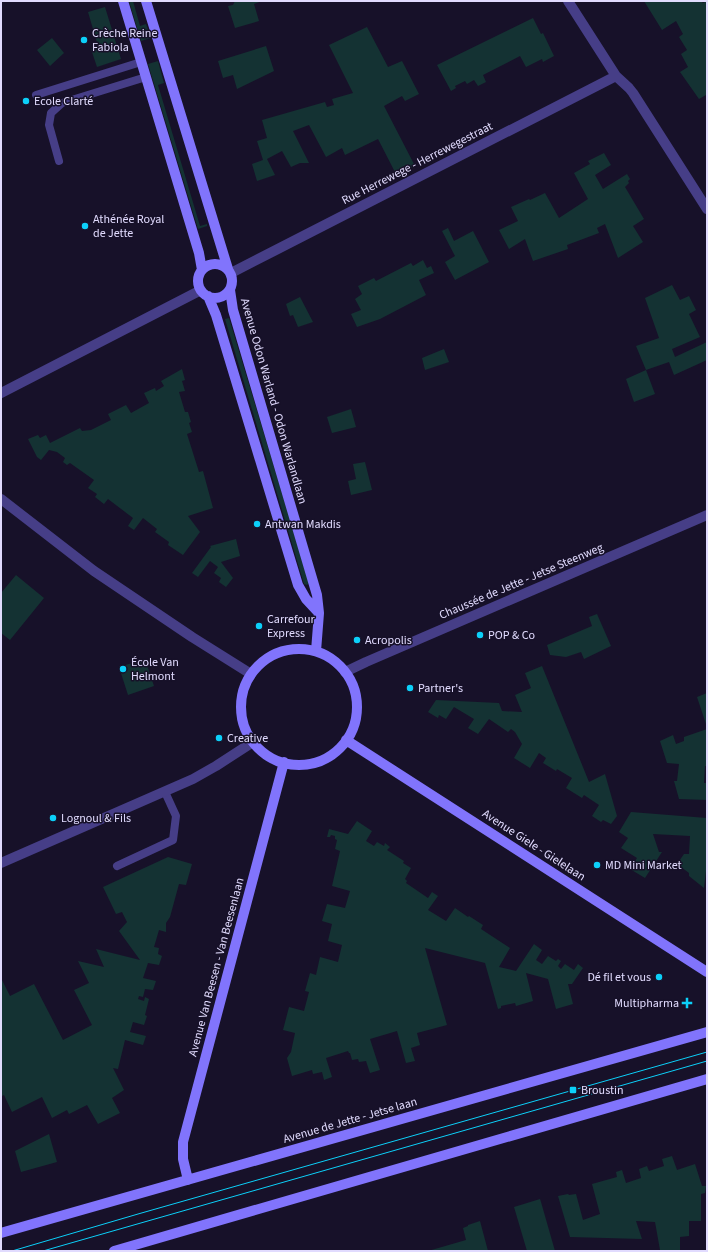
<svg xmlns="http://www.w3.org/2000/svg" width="708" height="1252" viewBox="0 0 708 1252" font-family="'Source Sans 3',sans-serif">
  <rect width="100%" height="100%" fill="#171129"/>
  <!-- green -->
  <path fill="#143233" d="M129 1H133L140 26 146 24 151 38 141 41Z
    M235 1H262L254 4 259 21 235 28 228 6 233 5Z
    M644 1H701L703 3 707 1V97L706 95 699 99 680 72 688 67 681 54 687 50 679 37 683 34 676 21 662 30Z
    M105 7 121 59 97 67 91 49 98 46 88 12Z
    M533 18 541 34 543 33 554 56 543 62 542 59 526 67 520 56 483 75 486 82 478 86 474 80 467 84 465 81 455 86 456 88 451 91 437 65Z
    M367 27 388 67 402 61 419 94 405 101 402 96 384 106 415 166 397 176 378 139 345 155 342 148 326 157 309 125 293 131 309 163H300L291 167 282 151 267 159 275 175 257 181 252 164 263 160 257 141 267 138 262 120 325 102 327 107 334 105 332 99 353 93 329 45Z
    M52 38 64 53 50 66 37 50Z
    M266 46 274 71 237 89 233 75 223 78 218 61Z
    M158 61 164 83 158 85 200 226 207 224V226L198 229 148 64Z
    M604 153 611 165 595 175 603 189 627 174 630 179 628 181 629 183 625 187 644 219 633 226 643 242 618 258 605 224 597 228 599 233 567 245 568 249 533 261 525 239 509 249 499 230 518 221 511 207 529 199 530 200 545 193 559 218 588 199 574 173 590 164 588 161Z
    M448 228 454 241 473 231 489 262 455 280 445 262 455 256 442 231Z
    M423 260 427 268 431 266 434 273 419 280 426 295 380 319 357 327 351 314 361 310 355 299 362 294 358 286 374 278 376 281 411 263 413 266Z
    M672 285 680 300 689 296 696 310 689 314 700 337 672 349 675 357 707 342V360L674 375 669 362 646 370 655 394 634 402 626 379 646 370 636 346 659 338 645 298Z
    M300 297 313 322 298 327 293 315 290 316 286 304Z
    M229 318 309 583 307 585 304 584 225 319Z
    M444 349 449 362 425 370 422 358Z
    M182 369 185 380 182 381 185 391 179 392 185 412H188L191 422 189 423 192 432 187 434 199 472 203 471 213 508 188 516 200 532 183 555 168 545 169 542 155 532 157 529 143 518 134 530 128 526 133 518 108 499 104 504 95 497 97 494 88 488 94 480 70 463 67 465 63 462 65 458 57 452 49 450 41 460 37 457 28 439 38 435 40 438 46 435 50 443 80 428 82 431 91 430 111 420 108 414 126 405 131 413 149 403 144 393 155 388 156 391 164 386 161 381Z
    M351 409 356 427 332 433 327 417Z
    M365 462 372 490 351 495 348 481 356 479 353 464Z
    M236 539 240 556 221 562 233 578 226 587 219 582 221 578 214 573 218 567 210 561 198 577 192 573 211 547 210 546Z
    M16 575 44 598 10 640 1 633V593Z
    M597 614 611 646 584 659 581 652 566 657 550 655 547 645 592 626 589 617Z
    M145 659 154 686 128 695 119 667Z
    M542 666 589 782 605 774 617 816 611 824 603 820 601 822 592 816 599 805 584 795 582 798 566 788 572 778 557 769 556 771 543 763 546 758 539 753 530 768 514 758 522 744 515 732 511 729 508 732 489 719 478 734 468 728 474 719 454 707 446 719 439 715 438 718 428 712 436 700 499 703 502 711 522 712 515 695 531 688 525 673Z
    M707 693V727L697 697Z
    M707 729V766H705L704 783H707V800L679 799 674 781H677L679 764 667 763 660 741 673 735 676 744 684 741V737Z
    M631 812 707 818 706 837H707V862L704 888 689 876V873L677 864 684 854H689L690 836 653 834 659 852H662L645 878 630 869 637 858 621 848 628 838 619 832Z
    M357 821 372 831 366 841 374 846 377 842 384 846 385 843 390 847 387 850 404 861 403 863 411 868 405 879 407 881 406 883 428 898 432 892 438 896 428 910 446 921 455 908 468 917 469 916 483 925 481 929 510 948 499 967 516 971 534 944 542 950 536 960 542 964 548 956 556 961 558 959 561 961 558 966 561 969 565 964 574 970 578 964 583 968 572 984H568L573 1004 556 1009 548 979 526 973 533 1001 516 1006 515 1003 501 1006V1008L498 1009 485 963 425 948 447 1025 417 1033 420 1045 411 1048 415 1061 406 1063 397 1031 370 1039 380 1070 370 1073 366 1061 359 1062 358 1059 352 1060 350 1053H349L348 1051 326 1058 332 1077 324 1080 322 1072 313 1074 312 1070 292 1076 287 1058 291 1052 295 1033 283 1030 289 1007 304 1011 309 992 305 991 310 973 316 975 320 957 338 962 342 945 328 941 332 924 322 921 327 904 345 908 350 891 332 886 340 851 335 849 337 840 335 839V836L331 835 330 837H327L329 829 348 834Z
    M168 857 192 864 186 885 179 884 170 917 166 923V932L159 930 154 947 159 948 158 954 162 956 159 965 148 963 143 978 156 981 153 990 145 989 143 997 139 996 138 999 144 1001 145 997 149 999 145 1015 147 1016 144 1025 133 1022 130 1032 146 1036 143 1045 125 1040 118 1069 113 1068 124 1090 112 1098 120 1113 98 1124 87 1105 69 1114 67 1110 52 1118 42 1097 12 1112 4 1095 2 1096 1 1093V978L10 996 34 984 63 1040 92 1025 74 990 89 983 78 961 104 967 96 949 140 960 119 931 127 922 122 912 116 914 103 887Z
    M49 1134 57 1162 21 1172 15 1151Z
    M672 1156 677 1170 695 1164 702 1186H706L705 1193 701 1194V1221H689V1236L680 1237V1251L660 1250 655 1222 636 1221 642 1239 570 1237 558 1196 568 1194 569 1195 576 1194 583 1220 600 1214 592 1184 617 1177 616 1172 622 1170 626 1183 641 1178 639 1169 647 1166 649 1171 664 1166 662 1159Z
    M540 1199 541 1202 555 1251H527L514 1207Z
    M480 1221 488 1251H428L466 1240 463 1228 468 1226V1225Z"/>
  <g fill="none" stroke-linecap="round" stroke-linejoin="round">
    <!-- lane -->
    <path stroke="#463e87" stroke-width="8" d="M36 95 141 62
      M59 161 49 125 51 113 62 103 146 77
      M117 866 173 840 176 816 165 792"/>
    <!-- street -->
    <path stroke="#463e87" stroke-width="10" d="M568 1 616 76 629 88 633 93 707 209
      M231 273 616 76
      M1 393 201 290
      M1 499 94 571 192 637 251 674
      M345 672 366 662 707 515
      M1 863 193 779 216 766 253 742"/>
    <!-- secondary -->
    <path stroke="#8174fc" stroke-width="10" d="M123 1 199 253 202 270
      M146 1 228 269
      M198 281a17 17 0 1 1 34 0a17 17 0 1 1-34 0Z
      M230 290 233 310 317 595 319 613 316 651
      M208 296 216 315 298 585 306 599 319 613
      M241 707a58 58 0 1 1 116 0a58 58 0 1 1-116 0Z
      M346 740 707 972
      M188 1180 183 1159V1142L284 762
      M1 1233 707 1032
      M114 1251 707 1079"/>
    <!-- tram -->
    <path stroke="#0cd0f9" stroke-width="1" d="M12 1251 138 1214 707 1052
      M43 1251 707 1061"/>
  </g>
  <!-- markers -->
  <g fill="#0cd0f9" stroke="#171129" stroke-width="1.5">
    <circle cx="84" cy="40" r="4"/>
    <circle cx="26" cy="101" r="4"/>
    <circle cx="85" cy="226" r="4"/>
    <circle cx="257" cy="524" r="4"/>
    <circle cx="259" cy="626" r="4"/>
    <circle cx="480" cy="635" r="4"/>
    <circle cx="357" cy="640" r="4"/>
    <circle cx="123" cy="669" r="4"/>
    <circle cx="410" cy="688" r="4"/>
    <circle cx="219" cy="738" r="4"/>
    <circle cx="53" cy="818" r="4"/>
    <circle cx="597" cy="865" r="4"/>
    <circle cx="659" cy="977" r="4"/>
    <path d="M685 997h4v4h4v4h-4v4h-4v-4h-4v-4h4z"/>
    <rect x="569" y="1086" width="8" height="8" rx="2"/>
  </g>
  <g text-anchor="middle" stroke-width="3" stroke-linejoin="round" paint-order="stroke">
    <!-- poi labels -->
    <g font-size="12" fill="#e1dbfe" stroke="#171129" text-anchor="start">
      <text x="92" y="37">Crèche Reine<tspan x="92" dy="14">Fabiola</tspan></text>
      <text x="34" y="105">Ecole Clarté</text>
      <text x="93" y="223">Athénée Royal<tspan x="93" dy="14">de Jette</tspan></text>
      <text x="265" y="528">Antwan Makdis</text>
      <text x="267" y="623">Carrefour<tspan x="267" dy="14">Express</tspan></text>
      <text x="488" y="639">POP &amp; Co</text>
      <text x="365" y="644">Acropolis</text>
      <text x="131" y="666">École Van<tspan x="131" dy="14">Helmont</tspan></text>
      <text x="418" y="692">Partner's</text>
      <text x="227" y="742">Creative</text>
      <text x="61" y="822">Lognoul &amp; Fils</text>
      <text x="605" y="869">MD Mini Market</text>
      <text x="651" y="981" text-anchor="end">Dé fil et vous</text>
      <text x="679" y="1007" text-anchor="end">Multipharma</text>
      <text x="581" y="1094">Broustin</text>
    </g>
    <!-- street labels -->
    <g font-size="12" fill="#e1dbfe" stroke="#171129">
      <text transform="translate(417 163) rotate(-27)" y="4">Rue Herrewege - Herrewegestraat</text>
      <text transform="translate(274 401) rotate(74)" y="4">Avenue Odon Warland - Odon Warlandlaan</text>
      <text transform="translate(521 581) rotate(-23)" y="4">Chaussée de Jette - Jetse Steenweg</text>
      <text transform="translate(534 845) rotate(33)" y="4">Avenue Giele - Gielelaan</text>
      <text transform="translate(216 967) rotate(-75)" y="4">Avenue Van Beesen - Van Beesenlaan</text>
      <text transform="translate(350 1120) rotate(-16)" y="4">Avenue de Jette - Jetse laan</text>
    </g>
  </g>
  <!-- border -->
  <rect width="708" height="1252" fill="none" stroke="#e1dbfe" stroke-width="4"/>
</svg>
